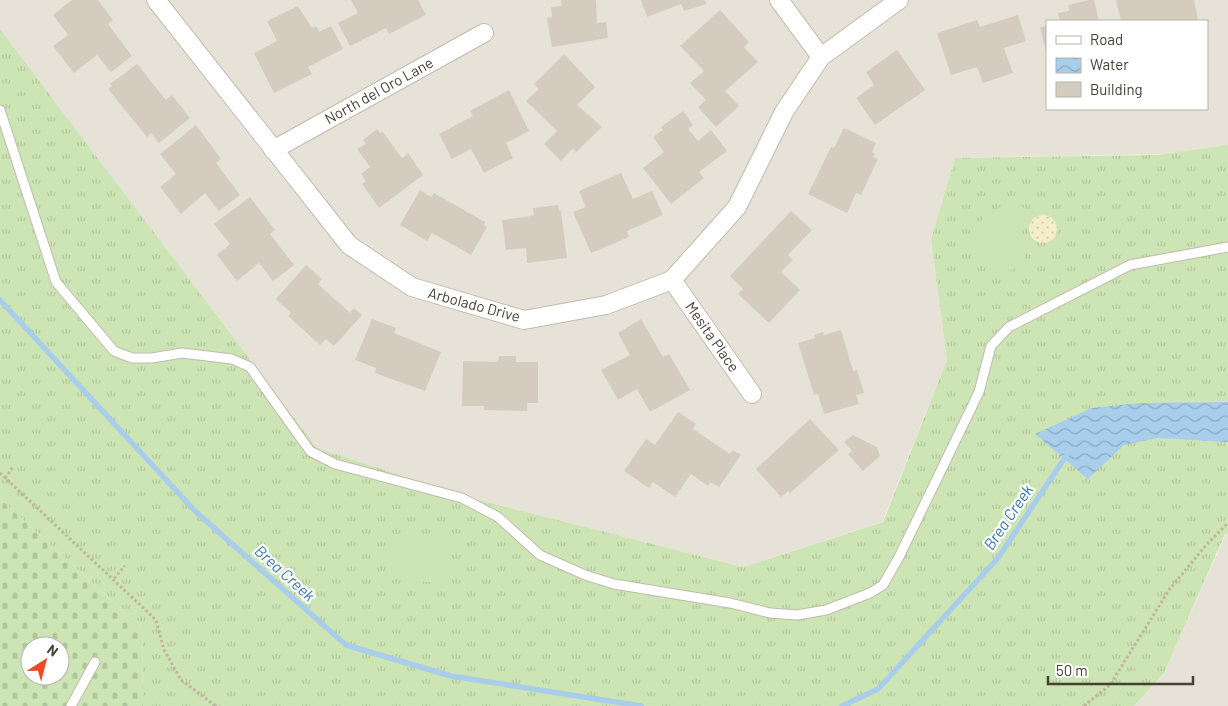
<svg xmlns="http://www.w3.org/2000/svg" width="1228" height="706" viewBox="0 0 1228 706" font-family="Barlow,sans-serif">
  <defs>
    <pattern id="grass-tufts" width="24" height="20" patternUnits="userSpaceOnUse" patternTransform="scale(1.25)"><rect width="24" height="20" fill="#cde5b4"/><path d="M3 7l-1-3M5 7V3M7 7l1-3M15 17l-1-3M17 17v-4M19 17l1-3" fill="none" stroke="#b1c69b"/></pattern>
    <pattern id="sand-dots" width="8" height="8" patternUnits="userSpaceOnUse" patternTransform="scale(1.25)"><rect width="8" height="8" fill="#f5edc7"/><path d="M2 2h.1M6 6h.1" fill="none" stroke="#d3ccac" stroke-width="1.8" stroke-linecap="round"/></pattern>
    <pattern id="cemetery-stones" width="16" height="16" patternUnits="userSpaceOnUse" patternTransform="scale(1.25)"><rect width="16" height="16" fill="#cde5b4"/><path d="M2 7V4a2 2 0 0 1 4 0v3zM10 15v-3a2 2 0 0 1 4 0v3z" fill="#b1c69b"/></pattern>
    <pattern id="water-waves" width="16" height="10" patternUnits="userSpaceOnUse" patternTransform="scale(1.25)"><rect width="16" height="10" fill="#a8ceec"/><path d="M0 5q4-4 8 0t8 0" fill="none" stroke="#8ba9c0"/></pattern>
  </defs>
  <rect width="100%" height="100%" fill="#f3f0e8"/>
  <!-- residential -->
  <path fill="#e7e2d7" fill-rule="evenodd" d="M0 0H1228V145L1169 154 955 158 931 239 947 360 882 522 743 567 475 499 317 448 0 29ZM1047 21H1207V109H1047Z
    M1228 533V706H1134L1164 673 1226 534Z"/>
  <!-- grass -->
  <path fill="url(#grass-tufts)" d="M0 29 317 448 475 499 743 567 883 522 947 360 931 239 955 158 1158 155 1228 145V533L1225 534 1164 673 1134 706H143L142 628 0 499Z"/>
  <!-- sand -->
  <path fill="url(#sand-dots)" d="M1029 229a14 14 0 1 1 28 0a14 14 0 1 1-28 0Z"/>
  <!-- cemetery -->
  <path fill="url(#cemetery-stones)" fill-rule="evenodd" d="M0 499 142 628 143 706H0ZM30 646H60V676H30Z"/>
  <!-- pitch -->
  <path fill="#cde5b4" d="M1013 201H1017L1024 208 1019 230 1025 261C1001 286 975 258 974 231L986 214Z
    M404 532 442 538 451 544 453 568C430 609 355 549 404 532Z"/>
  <!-- water -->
  <path fill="url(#water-waves)" d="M1228 402V442L1158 438 1124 445 1088 479 1035 434 1092 408 1139 403Z"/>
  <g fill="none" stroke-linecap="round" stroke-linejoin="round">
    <!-- stream -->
    <path stroke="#a8ceec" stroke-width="5.5" d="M0 300 195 511 346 645 451 676 641 706
      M842 706 878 689 998 558 1068 453"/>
  </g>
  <!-- building -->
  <path fill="#d4ccbe" d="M72 0H98L113 20 108 24 132 56 111 72 97 55 74 73 53 46 68 35 53 15Z
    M351 0H418L426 15 389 34 386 28 350 46 338 23 358 13Z
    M561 0H596L597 23 606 22 608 38 552 47 547 18 552 17 551 7 562 6Z
    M641 0H705L706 4 684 11 681 4 647 17Z
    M1089 0H1094L1099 21H1060L1058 13 1069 11 1068 5Z
    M1116 0H1194L1198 20 1121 21Z
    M298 6 312 28 316 26 319 32 331 26 343 49 308 67 312 74 274 93 254 53 277 41 267 21Z
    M720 10 749 42 744 47 758 62 725 91 739 106 716 127 698 107 706 100 690 83 704 71 680 46Z
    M1018 15 1026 41 1004 48 1013 73 983 83 977 67 951 75 937 33 977 20 980 27Z
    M1047 26V52H1046L1040 27Z
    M897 50 925 90 875 125 856 98 874 85 866 72Z
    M564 54 595 87 577 105 602 127 576 152 573 148 561 161 544 144 557 131 526 101 539 89 534 84Z
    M137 64 166 100 172 95 190 118 159 143 151 133 147 137 108 89 112 86 110 84Z
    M509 90 529 131 506 143 513 158 484 173 471 149 452 159 439 134 473 116 470 111Z
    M683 111 693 125 688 129 698 141 711 130 727 151 699 172 704 178 671 204 643 168 664 152 653 137 663 130 661 127Z
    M196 125 221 159 216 163 240 195 219 211 205 193 181 214 160 187 176 174 160 154Z
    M844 128 876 143 872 152 875 154 873 157 878 159 861 195 856 193 847 213 808 194 831 147 834 148Z
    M377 129 380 133 383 132 401 157 403 158 408 153 423 175 379 208 362 184 366 181 361 174 370 167 357 149 366 144 363 140Z
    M621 173 633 199 652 191 663 215 627 231 629 237 591 253 573 212 586 207 579 191Z
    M420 190 431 197 434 193 485 222 484 225 487 227 471 255 432 233 427 241 400 225Z
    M250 197 275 230 270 234 294 265 273 281 259 263 237 281 217 255 230 244 214 224Z
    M558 205 559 211H561L567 258 527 263 526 248 506 250 502 220 531 216 534 215 533 208Z
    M791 211 812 230 788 255 793 260 781 272 800 290 769 323 738 294 743 289 730 276Z
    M306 265 322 279 318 284 350 313 354 308 362 315 334 346 326 339 320 345 288 316 291 313 276 299Z
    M372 319 396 328 394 333 441 352 425 391 375 373 376 368 355 360Z
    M641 319 663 357 669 354 690 390 650 412 637 389 618 400 601 370 630 355 618 333Z
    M841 330 853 371 857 370 864 393 856 395 859 404 824 414 818 394 814 395 798 343 815 338 814 335 823 332 824 335Z
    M499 356H516V362H538V403H527V411L484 410V406H462L463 361 498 362Z
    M678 412 696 424 693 429 730 454 733 450 741 455 719 487 710 482 708 486 691 474 675 497 653 482 649 488 624 471 646 439 655 445Z
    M810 419 839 450 790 493 788 491 781 497 756 469Z
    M853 435 877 447 880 456 863 471 848 454 852 451 844 442Z"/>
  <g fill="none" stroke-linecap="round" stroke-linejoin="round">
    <defs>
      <path id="service" d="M0 110 56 282 114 351 132 358H152L182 353 232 359 250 367 310 451 335 464 462 498 498 517 540 555 585 575 614 584 730 603 770 613 797 615 826 610 870 593 883 585 899 557 979 392 991 346 1009 327 1130 265 1228 247
        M71 706 95 662"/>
      <path id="minor" d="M156 0 349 245 412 287 524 320 606 305 672 280 737 207 784 112 821 57 899 0
        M779 0 821 57
        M273 150 484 33
        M672 280 752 394"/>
    </defs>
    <!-- service casing -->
    <use href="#service" stroke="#c1bbae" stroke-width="11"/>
    <!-- minor casing -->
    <use href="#minor" stroke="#c1bbae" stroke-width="20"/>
    <!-- path -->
    <path stroke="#bfb49e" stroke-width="3" stroke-dasharray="2.5 2.5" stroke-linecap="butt" d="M0 473 156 620 164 650 181 680 216 706
      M5 478 13 467
      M114 578 125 566
      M1084 706 1110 685 1169 590 1207 544 1228 523"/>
    <!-- service -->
    <use href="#service" stroke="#fff" stroke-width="9"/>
    <!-- minor -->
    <use href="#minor" stroke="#fff" stroke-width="18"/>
  </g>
  <g text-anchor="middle" stroke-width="4.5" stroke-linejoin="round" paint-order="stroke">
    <!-- street labels -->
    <g font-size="15" fill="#464137" stroke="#fff">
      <text transform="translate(379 91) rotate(-29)" y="5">North del Oro Lane</text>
      <text transform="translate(474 305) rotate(15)" y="5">Arbolado Drive</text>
      <text transform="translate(712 337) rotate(55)" y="5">Mesita Place</text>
    </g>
    <!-- water labels -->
    <g font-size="16" font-style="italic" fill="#3677ac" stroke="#fff">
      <text transform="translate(1008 517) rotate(-56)" y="6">Brea Creek</text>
      <text transform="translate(285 573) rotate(42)" y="6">Brea Creek</text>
    </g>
  </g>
  <!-- legend -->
  <rect x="1046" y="20" width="162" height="90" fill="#ffffff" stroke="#b5b3af"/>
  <rect x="1056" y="36" width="25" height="8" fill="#ffffff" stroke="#b5b3af"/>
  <text x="1090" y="45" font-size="15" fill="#464137">Road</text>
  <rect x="1056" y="58" width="25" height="15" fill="url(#water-waves)" stroke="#b5b3af"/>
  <text x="1090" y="70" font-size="15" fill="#464137">Water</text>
  <rect x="1056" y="82" width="25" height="15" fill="#d4ccbe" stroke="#b5b3af"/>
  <text x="1090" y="95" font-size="15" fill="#464137">Building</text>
  <!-- north arrow -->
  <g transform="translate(45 661) rotate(36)"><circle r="24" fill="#ffffff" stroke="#b5b3af"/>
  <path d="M0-4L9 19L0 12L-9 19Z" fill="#ed4a25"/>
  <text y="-8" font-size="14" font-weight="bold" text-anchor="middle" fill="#464137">N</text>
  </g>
  <!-- scale -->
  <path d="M1048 676v8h145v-8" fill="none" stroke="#464137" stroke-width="2.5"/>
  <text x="1056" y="676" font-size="15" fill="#464137" stroke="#ffffff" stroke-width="4" paint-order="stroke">50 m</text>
</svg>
